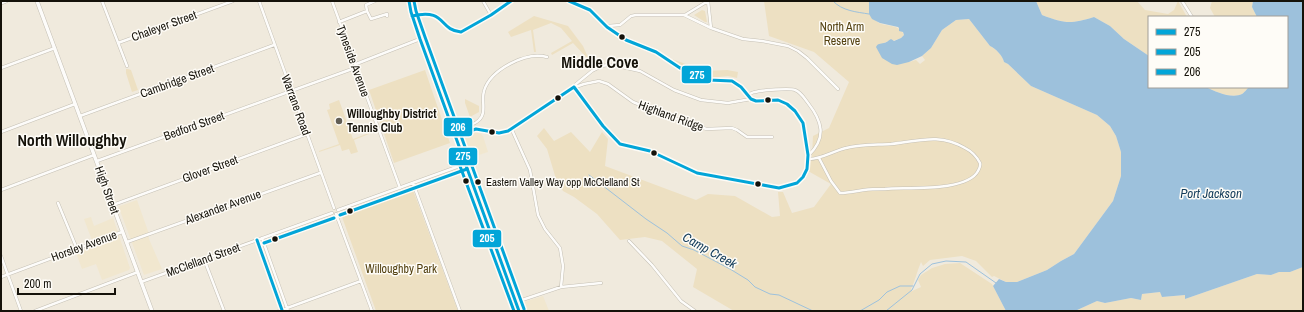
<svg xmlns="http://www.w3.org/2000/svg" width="1304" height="312" viewBox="0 0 1304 312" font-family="'Archivo Narrow',sans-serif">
  <rect width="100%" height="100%" fill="#f0eadd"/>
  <!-- built -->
  <path fill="#f1e7cf" d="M473 132 481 134 483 136 488 152 470 158 462 136Z
    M137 200 148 231 149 239 162 269 144 275 119 208 120 206Z
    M91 217 94 226 113 218 130 268 129 270 102 280 96 264 82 269 76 253 94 246 84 219Z
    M543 296 549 311H527L524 302Z"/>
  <!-- green -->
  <path fill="#ede0c2" d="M764 1H869V14C872 17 876 21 879 23 888 27 900 24 904 35 898 42 891 39 884 43L909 62 916 60 920 64 925 60 922 56 931 48 942 30 956 20 969 19 990 46C995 48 1003 56 1004 62L1008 64 1031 86 1097 115 1110 126 1116 136 1121 152V176L1113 201 1074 254 1061 261 1047 270 1017 282H1006L994 276 992 277 976 261 962 256 930 260 923 266 921 262C917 271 915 281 911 289L912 291 921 287 918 280 921 275 932 268 945 264 960 263 992 284 1006 311H734L693 287 697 269 662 241 645 237 620 240 597 214 574 197 563 191 556 179 547 149 537 136 544 128 554 141 571 132 590 152 602 132 608 139 605 166 696 200 708 194 735 196 772 217 780 216 778 192H783L792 213 814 207 831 184 808 171 812 155 813 136 829 128 849 82 814 52 769 36Z
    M1036 1H1137L1145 10 1168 14 1174 10 1178 1 1187 17H1149V56L1124 39 1110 26 1094 17C1071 24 1065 24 1042 15Z
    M1212 1H1253L1252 7 1257 17H1215L1210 8Z
    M702 10 705 11 707 22H705L694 15Z
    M534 16 568 26 583 46 587 55 595 64 596 67 595 68C592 62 579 50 573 43L552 55 551 53 572 41 561 28 551 23 533 30 536 52H534L531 30 511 37 508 32Z
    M672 59 705 71 727 70 738 72 737 78 728 76 709 78 684 67Z
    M126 69H128L131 70 138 90 132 92 126 73Z
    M425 70 450 143 394 163 369 90Z
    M1206 87H1249C1247 89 1244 93 1242 94 1232 99 1216 92 1206 87Z
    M465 99 479 106V112L470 117 465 103Z
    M339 100 353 139 374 131V132L354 140 358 152 351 154 349 149 342 151 340 145 319 152V151L339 144 327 110 330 109 329 104Z
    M413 190 458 311H376L342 217Z
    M1303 267V311H1075L1097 301 1105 303 1131 298 1141 300 1142 294 1160 292 1163 297 1185 295V299L1257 274 1271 275 1279 272H1290Z"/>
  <!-- water -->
  <path fill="#9dc1dc" d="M869 1H1036L1042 15C1065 24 1071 24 1094 17L1110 26 1124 39 1149 56V87H1206C1216 92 1232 99 1242 94 1244 93 1247 89 1249 87H1287V17H1257L1252 7 1253 1H1303V267L1290 272H1279L1271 275 1257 274 1185 299V295L1162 297 1160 292 1142 294 1141 300 1131 298 1105 303 1097 301 1075 311H1006L993 286 999 279 1006 282H1017L1047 270 1061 261 1074 254 1113 201 1121 176V152L1116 136 1110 126 1097 115 1031 86 1008 64 1004 62C1003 56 995 48 990 46L969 19 956 20 942 30 931 48 922 56 909 62 897 65 892 64 882 58 876 47C878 43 880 44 884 43 886 43 889 40 891 39L894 41 901 38 904 35 903 32 899 31V28L898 27 880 23 872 19 869 14Z"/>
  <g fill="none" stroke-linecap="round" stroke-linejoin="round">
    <!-- stream -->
    <path stroke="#9dc1dc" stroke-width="1" d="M833 1C842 11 857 12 869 14
      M589 175 646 219 667 233 682 246 694 250 730 269 748 280 755 287 770 294 779 295 813 311
      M860 311 879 300 887 292 900 286H913
      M886 311 912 290 920 274 932 264 946 261 966 262 996 283"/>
    <defs>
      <path id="street" d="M102 1 127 66
        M259 1 334 208
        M332 1 400 188
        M483 1 491 15
        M569 1 590 10 607 27 626 40 656 52 680 68 709 80 732 81 741 87 747 95 751 99 756 101 778 100 787 104 795 111 803 123 808 155 807 169 803 177 797 183 779 188 697 173 650 151 620 144 603 126 574 87
        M708 1 711 28
        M1182 1 1192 17
        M367 11 366 5 375 1
        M685 15 708 1
        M412 16C420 14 430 12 437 16 446 22 448 32 461 32L491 15 511 1
        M339 22 367 11 371 19 387 14V16
        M608 26 620 25 631 16 636 15H684L711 28 743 39 762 41 788 46 798 51 807 58 838 89
        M118 43 233 1
        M1 68 55 48
        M574 87 576 84 592 71 602 66 608 65 622 67 640 71 674 90 701 100 728 103 751 99
        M747 95C750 94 753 92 755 92 761 90 791 88 795 90 801 92 804 98 808 103 822 121 827 137 809 155
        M80 116 274 45
        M453 130C461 128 474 126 479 120 487 113 481 100 484 91 490 70 526 51 547 57
        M512 130 530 170 538 215 545 229 560 248 563 266 561 287 516 302
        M1 132 75 104
        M455 135 476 129 499 133 508 131 570 89 584 84 599 81 608 84 633 102 676 119 693 123 706 129 732 128 737 130 747 137H772
        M809 159C822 159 833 151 846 148 861 144 876 145 891 144 919 141 939 133 965 148 971 151 977 157 980 163 981 166 979 169 978 171 967 192 906 187 885 189 878 189 871 189 864 190 856 191 849 193 840 193L831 181 819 158
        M97 161 355 68 356 64 420 39
        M413 183 460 311
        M1 190 94 155
        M58 203 77 249
        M113 205 307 134
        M338 210 465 164
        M336 214 372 311
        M262 238 288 311
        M629 241 652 265 681 301 695 311
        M127 242 320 173
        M1 256 21 311
        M204 259 224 311
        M1 277 122 232
        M141 282 332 213
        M561 287 601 283
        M35 311 138 272
        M279 311 361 281"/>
      <path id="secondary" d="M37 1 152 311
        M1 3 6 1"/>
      <path id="primary" d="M409 1 411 12 420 39 519 311"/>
    </defs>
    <!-- street casing -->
    <use href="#street" stroke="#c5c0b5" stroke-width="3.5"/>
    <!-- secondary casing -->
    <use href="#secondary" stroke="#c5c0b5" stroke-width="4.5"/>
    <!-- primary casing -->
    <use href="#primary" stroke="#c5c0b5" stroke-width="5"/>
    <!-- street -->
    <use href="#street" stroke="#fdfcfa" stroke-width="2.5"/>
    <!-- secondary -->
    <use href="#secondary" stroke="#fdfcfa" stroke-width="3.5"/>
    <!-- primary -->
    <use href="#primary" stroke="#fdfcfa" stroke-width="4"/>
    <defs>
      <path id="bus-1" d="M409 1 411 12 420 39 519 311
        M569 1 590 10 607 27 626 40 656 52 680 68 709 80 732 81 741 87 751 99 756 101 778 100 787 104 795 111 803 123 808 155 807 169 803 177 797 183 779 188 697 173 650 151 620 144 603 126 574 87
        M412 16C447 8 438 30 461 32L491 15 511 1
        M455 136 476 129 499 133 508 131 574 87"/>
      <path id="bus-2" d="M460 166 514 311
        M340 215 467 169
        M257 240 282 310
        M264 243 334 218"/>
      <path id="bus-3" d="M414 1 416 11 425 37 524 309"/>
    </defs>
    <!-- bus-1 casing -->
    <use href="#bus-1" stroke="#fefcf7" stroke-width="6"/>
    <!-- bus-2 casing -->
    <use href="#bus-2" stroke="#fefcf7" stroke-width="6"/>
    <!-- bus-3 casing -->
    <use href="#bus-3" stroke="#fefcf7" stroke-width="6"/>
    <!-- bus-1 -->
    <use href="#bus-1" stroke="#02a5d8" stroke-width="3"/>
    <!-- bus-2 -->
    <use href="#bus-2" stroke="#02a5d8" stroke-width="3"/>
    <!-- bus-3 -->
    <use href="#bus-3" stroke="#02a5d8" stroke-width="3"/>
  </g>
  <!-- markers -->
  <g fill="#15120a" stroke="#fefcf7" stroke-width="1.5">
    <circle cx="622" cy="37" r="3.5"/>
    <circle cx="558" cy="98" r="3.5"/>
    <circle cx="768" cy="100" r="3.5"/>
    <circle cx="492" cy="132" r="3.5"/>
    <circle cx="654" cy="153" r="3.5"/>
    <circle cx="466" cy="181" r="3.5"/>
    <circle cx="478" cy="182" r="3.5"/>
    <circle cx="758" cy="184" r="3.5"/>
    <circle cx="350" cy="211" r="3.5"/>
    <circle cx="275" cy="239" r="3.5"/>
  </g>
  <circle fill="#625e54" stroke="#fefcf7" stroke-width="1.5" cx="339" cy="121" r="4"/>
  <g text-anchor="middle" stroke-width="3" stroke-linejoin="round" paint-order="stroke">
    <!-- bus labels -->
    <g font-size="11" fill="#15120a" stroke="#fefcf7" text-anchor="start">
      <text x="486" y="186">Eastern Valley Way opp McClelland St</text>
    </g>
    <!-- street labels -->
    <g font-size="12" fill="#15120a" stroke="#fefcf7">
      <text transform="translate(164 26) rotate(-20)" y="4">Chaleyer Street</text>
      <text transform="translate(353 61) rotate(70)" y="4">Tyneside Avenue</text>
      <text transform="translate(177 81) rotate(-20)" y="4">Cambridge Street</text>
      <text transform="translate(296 105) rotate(70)" y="4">Warrane Road</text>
      <text transform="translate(671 116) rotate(20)" y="4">Highland Ridge</text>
      <text transform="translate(194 126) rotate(-20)" y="4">Bedford Street</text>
      <text transform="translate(210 169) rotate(-20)" y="4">Glover Street</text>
      <text transform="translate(107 190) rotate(70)" y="4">High Street</text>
      <text transform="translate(223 207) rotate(-20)" y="4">Alexander Avenue</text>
      <text transform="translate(84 246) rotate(-20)" y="4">Horsley Avenue</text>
      <text transform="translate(203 260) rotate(-20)" y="4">McClelland Street</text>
    </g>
    <!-- park labels -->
    <g font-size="12" fill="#534110" stroke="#fefcf7">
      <text x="842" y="31">North Arm<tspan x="842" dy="14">Reserve</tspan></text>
      <text x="401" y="273">Willoughby Park</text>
    </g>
    <!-- poi labels -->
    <g font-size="12" font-weight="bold" fill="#15120a" stroke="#fefcf7" text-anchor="start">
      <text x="347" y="118">Willoughby District<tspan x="347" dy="14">Tennis Club</tspan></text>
    </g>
    <!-- water labels -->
    <g font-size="13" font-style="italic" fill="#133c5a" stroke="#fefcf7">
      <text x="1211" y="198">Port Jackson</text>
      <text transform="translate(710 250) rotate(29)" y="5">Camp Creek</text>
    </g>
    <!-- district labels -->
    <g font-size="16" font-weight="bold" fill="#15120a" stroke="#fefcf7">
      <text x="600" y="68">Middle Cove</text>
      <text x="72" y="146">North Willoughby</text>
    </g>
  </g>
  <g stroke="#fefcf7" stroke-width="1.5">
    <rect x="681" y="65" width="31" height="19" rx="4" fill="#02a5d8"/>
    <rect x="443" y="117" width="30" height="20" rx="4" fill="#02a5d8"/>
    <rect x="448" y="147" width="30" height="19" rx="4" fill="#02a5d8"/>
    <rect x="472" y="229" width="30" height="19" rx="4" fill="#02a5d8"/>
  </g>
  <g font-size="11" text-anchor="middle" font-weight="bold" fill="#fff">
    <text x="697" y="79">275</text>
    <text x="458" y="131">206</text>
    <text x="463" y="160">275</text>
    <text x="487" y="242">205</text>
  </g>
  <!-- border -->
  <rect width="1304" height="312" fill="none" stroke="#15120a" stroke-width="4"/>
  <!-- legend -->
  <rect x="1148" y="16" width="140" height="72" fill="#fefcf7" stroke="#a19e98"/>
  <rect x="1156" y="29" width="20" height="6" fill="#02a5d8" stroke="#a19e98"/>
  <text x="1184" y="36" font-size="12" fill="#15120a">275</text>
  <rect x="1156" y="49" width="20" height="6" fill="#02a5d8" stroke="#a19e98"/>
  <text x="1184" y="56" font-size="12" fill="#15120a">205</text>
  <rect x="1156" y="69" width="20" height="6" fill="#02a5d8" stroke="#a19e98"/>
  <text x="1184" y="76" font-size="12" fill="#15120a">206</text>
  <!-- scale -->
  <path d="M18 288v6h97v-6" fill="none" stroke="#15120a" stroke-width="2"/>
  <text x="24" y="288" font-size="12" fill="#15120a" stroke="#fefcf7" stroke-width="3" paint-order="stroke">200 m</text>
</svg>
